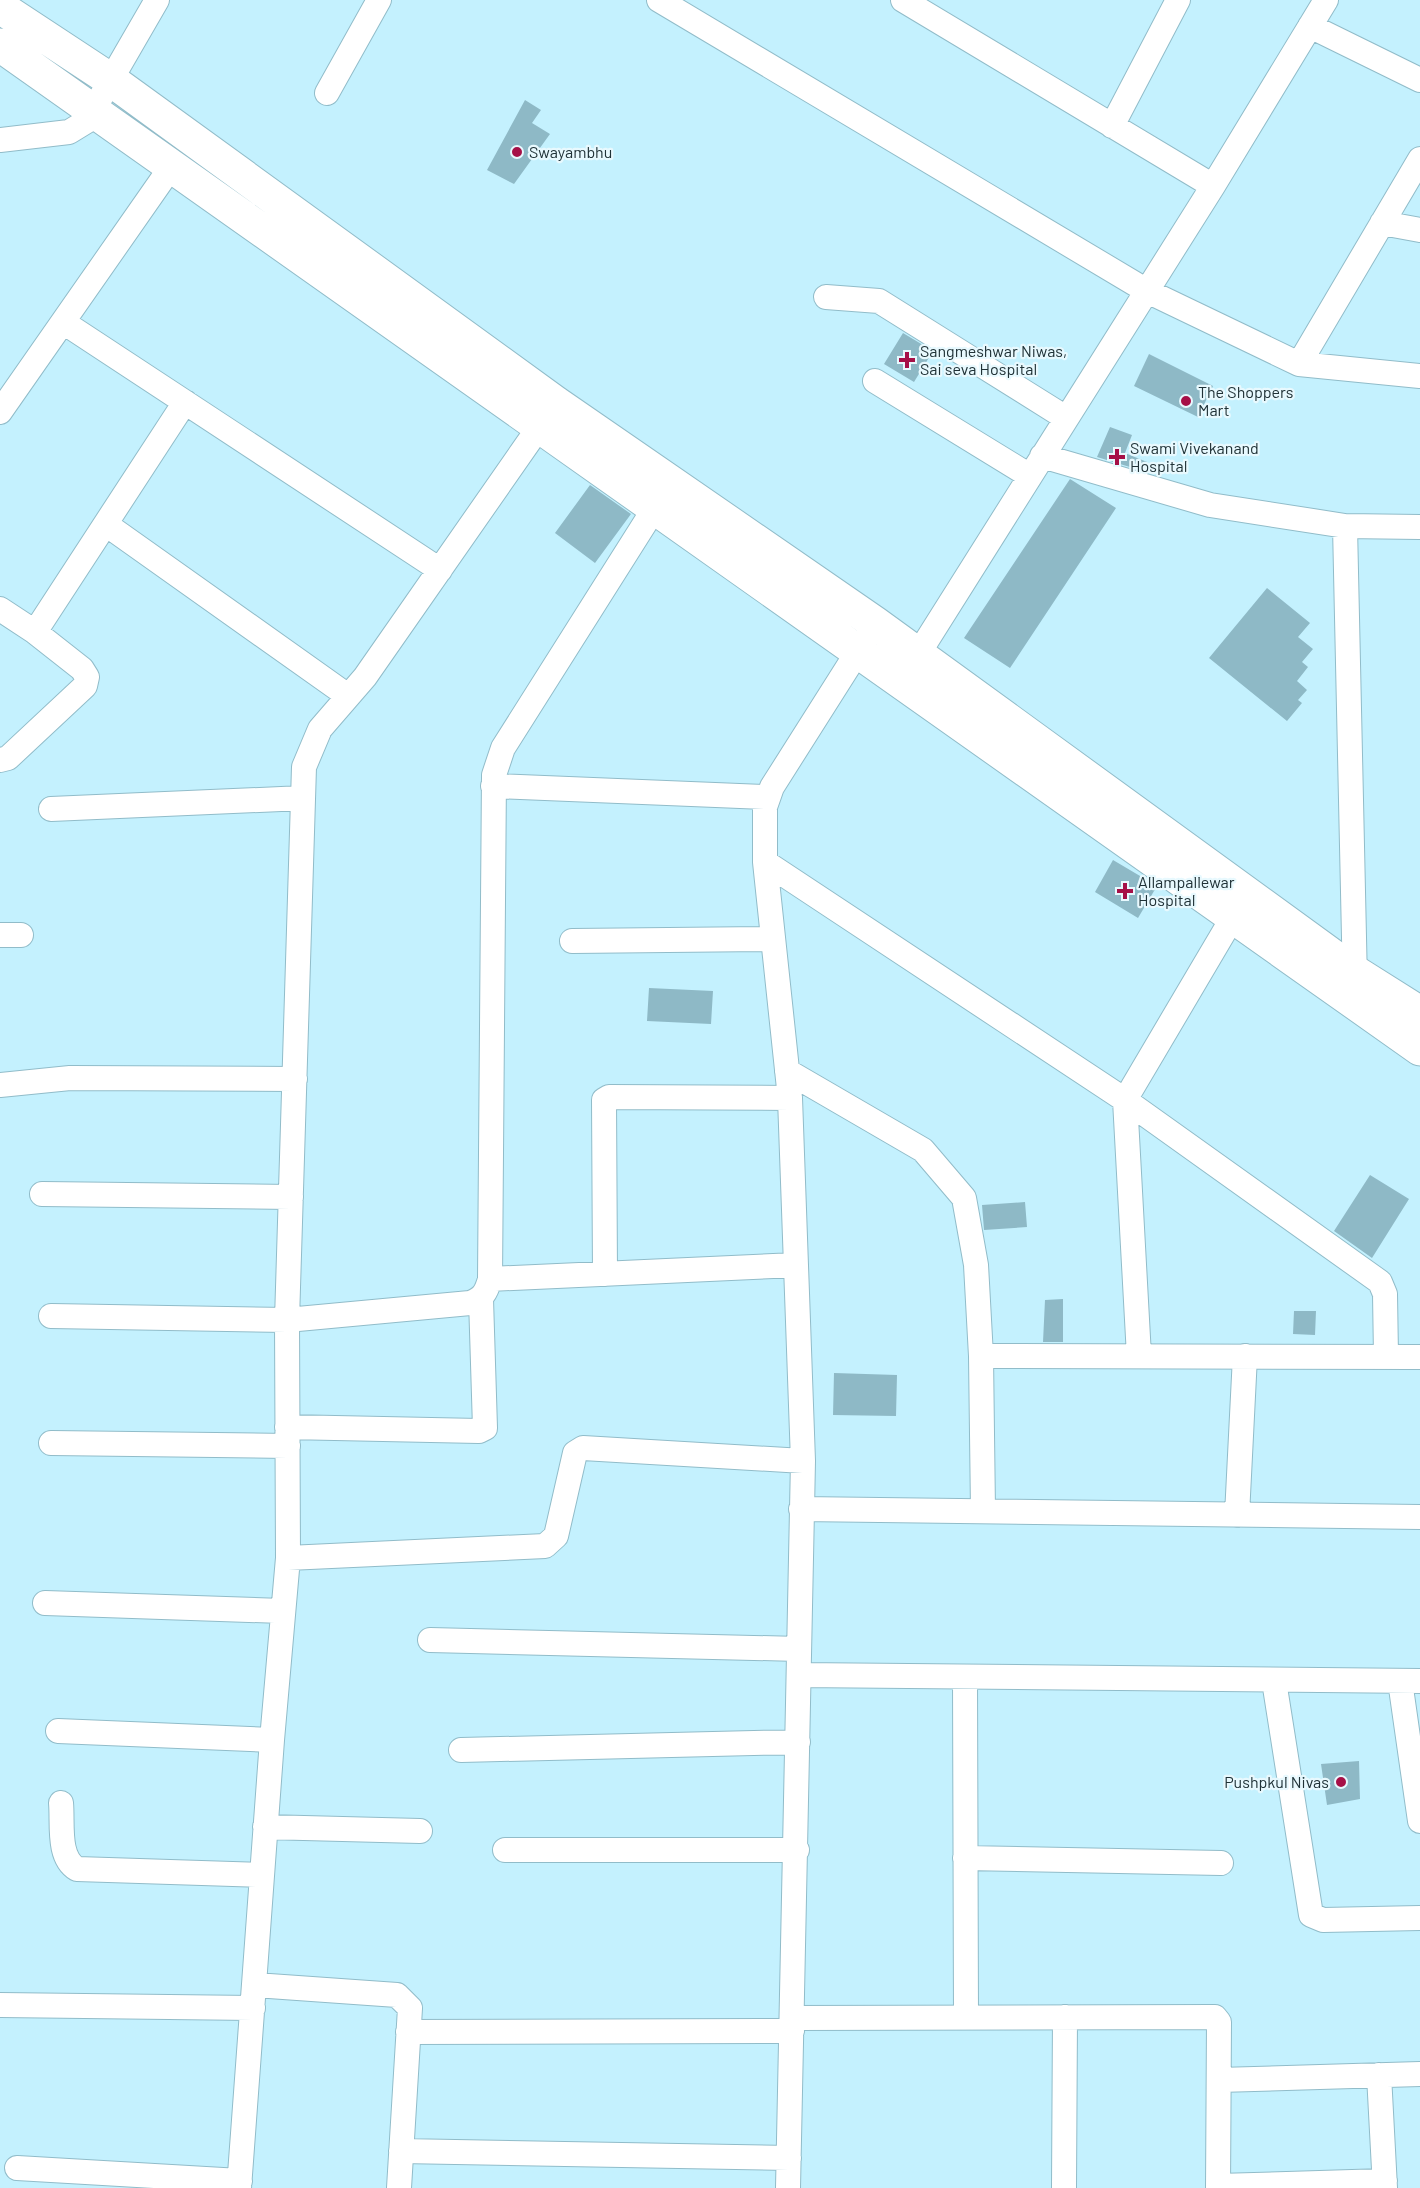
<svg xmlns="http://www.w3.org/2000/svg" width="1420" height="2188" viewBox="0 0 1420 2188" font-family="Barlow,sans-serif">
  <rect width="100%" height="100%" fill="#c4f1fe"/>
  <!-- building -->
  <path fill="#8eb9c6" d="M525 100 541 110 532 123 550 134 514 184 487 170Z
    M903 333 933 351 914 382 884 364Z
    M1149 354 1213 386 1198 417 1134 386Z
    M1110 427 1132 435 1125 453 1147 462 1143 471 1097 457Z
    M1070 479 1116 508 1010 668 964 638Z
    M590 485 631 514 595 563 555 533Z
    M1267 588 1310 623 1298 637 1313 649 1302 662 1308 667 1297 681 1307 690 1298 700 1302 703 1287 721 1209 658Z
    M1113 860 1157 886 1138 918 1095 892Z
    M649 988 713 991 711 1024 647 1021Z
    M1370 1175 1409 1199 1372 1258 1334 1231Z
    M1025 1202 1027 1227 984 1230 982 1205Z
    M1063 1299V1342H1043L1045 1300Z
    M1294 1311H1316L1315 1335 1293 1334Z
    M834 1373 897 1375 896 1416 833 1415Z
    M1359 1761 1360 1799 1327 1805 1321 1764Z"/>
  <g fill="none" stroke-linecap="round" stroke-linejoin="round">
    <defs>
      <path id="minor" d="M659 0 1147 291 1299 364 1420 376
        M903 0 1213 186
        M1310 26 1420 80
        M327 93 379 0
        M1112 126 1178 0
        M0 140 69 132 87 121 157 0
        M1382 223 1420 230
        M826 297 879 301 1066 418
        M63 322 440 570
        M1299 364 1420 159
        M875 381 1030 476
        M0 412 171 167
        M1042 456 1210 505 1345 526 1420 527
        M107 525 348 696
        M1345 526 1355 983
        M0 609 35 632 82 669 87 677 85 686 8 758 0 760
        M35 632 185 402
        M910 667 1213 186 1326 0
        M493 786 766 797
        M51 809 303 798
        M765 862 1125 1100 1380 1282 1385 1294 1386 1356
        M0 935H21
        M572 941 773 939
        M787 1071 923 1150 964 1198 976 1265 981 1356 983 1511
        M0 1085 70 1078 295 1079
        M42 1194 291 1197
        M605 1274 604 1100 609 1097 790 1098
        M490 1279 796 1265
        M51 1316 287 1320 470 1303C483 1298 486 1293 490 1279L494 775 503 748 654 509
        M981 1356 1420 1357
        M1139 1356 1125 1100 1233 917
        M287 1427 479 1431 485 1428 481 1299
        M51 1443 288 1446
        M801 1509 1420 1517
        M1237 1515 1245 1356
        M288 1558 545 1546 556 1536 575 1453 583 1448 803 1461
        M45 1603 282 1611
        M430 1640 799 1649
        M799 1675 1420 1681
        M965 1677 966 2017
        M1274 1681 1311 1915 1323 1920 1420 1918
        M1400 1681 1420 1821
        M58 1731 272 1740
        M461 1750 798 1742
        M61 1803C63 1823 57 1857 77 1869L262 1875
        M265 1827 420 1831
        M505 1850H797
        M965 1858 1221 1863
        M255 1985 397 1995 410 2008 399 2188
        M0 2005 253 2008
        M793 2018 1215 2017 1219 2022 1218 2188
        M408 2032 792 2031
        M1379 2075 1385 2188
        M1219 2080 1420 2074
        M401 2151 789 2158
        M17 2168 240 2181
        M1218 2186 1385 2181
        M239 2188 272 1740 288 1558 287 1320 304 767 320 729 365 677 549 413
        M788 2188 803 1461 790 1098 765 862V807L772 787 867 637
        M1064 2188 1065 2017"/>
      <path id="secondary" d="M0 7 111 80 556 403 875 623 1355 972 1420 1013
        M0 45 1420 1049"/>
    </defs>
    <!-- minor casing -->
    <use href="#minor" stroke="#91bcc9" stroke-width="26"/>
    <!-- secondary casing -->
    <use href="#secondary" stroke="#91bcc9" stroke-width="35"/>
    <!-- minor -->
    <use href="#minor" stroke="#fff" stroke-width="24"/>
    <!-- secondary -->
    <use href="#secondary" stroke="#fff" stroke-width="33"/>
  </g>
  <!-- markers -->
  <g fill="#a61047" stroke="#e8f9fe" stroke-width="2">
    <circle cx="517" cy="152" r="6"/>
    <path d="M904 351h6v6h6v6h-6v6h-6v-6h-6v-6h6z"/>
    <circle cx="1186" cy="401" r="6"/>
    <path d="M1114 448h6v6h6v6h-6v6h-6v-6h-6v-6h6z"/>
    <path d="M1122 882h6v6h6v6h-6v6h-6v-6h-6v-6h6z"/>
    <circle cx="1341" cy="1782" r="6"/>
  </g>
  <g text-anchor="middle" stroke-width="4.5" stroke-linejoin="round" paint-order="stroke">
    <!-- poi labels -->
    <g font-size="16" fill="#203237" stroke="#e8f9fe" text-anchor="start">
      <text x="529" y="158">Swayambhu</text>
      <text x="920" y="357">Sangmeshwar Niwas,<tspan x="920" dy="18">Sai seva Hospital</tspan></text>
      <text x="1198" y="398">The Shoppers<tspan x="1198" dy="18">Mart</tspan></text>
      <text x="1130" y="454">Swami Vivekanand<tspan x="1130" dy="18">Hospital</tspan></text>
      <text x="1138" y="888">Allampallewar<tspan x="1138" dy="18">Hospital</tspan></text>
      <text x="1329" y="1788" text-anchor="end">Pushpkul Nivas</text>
    </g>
  </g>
</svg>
